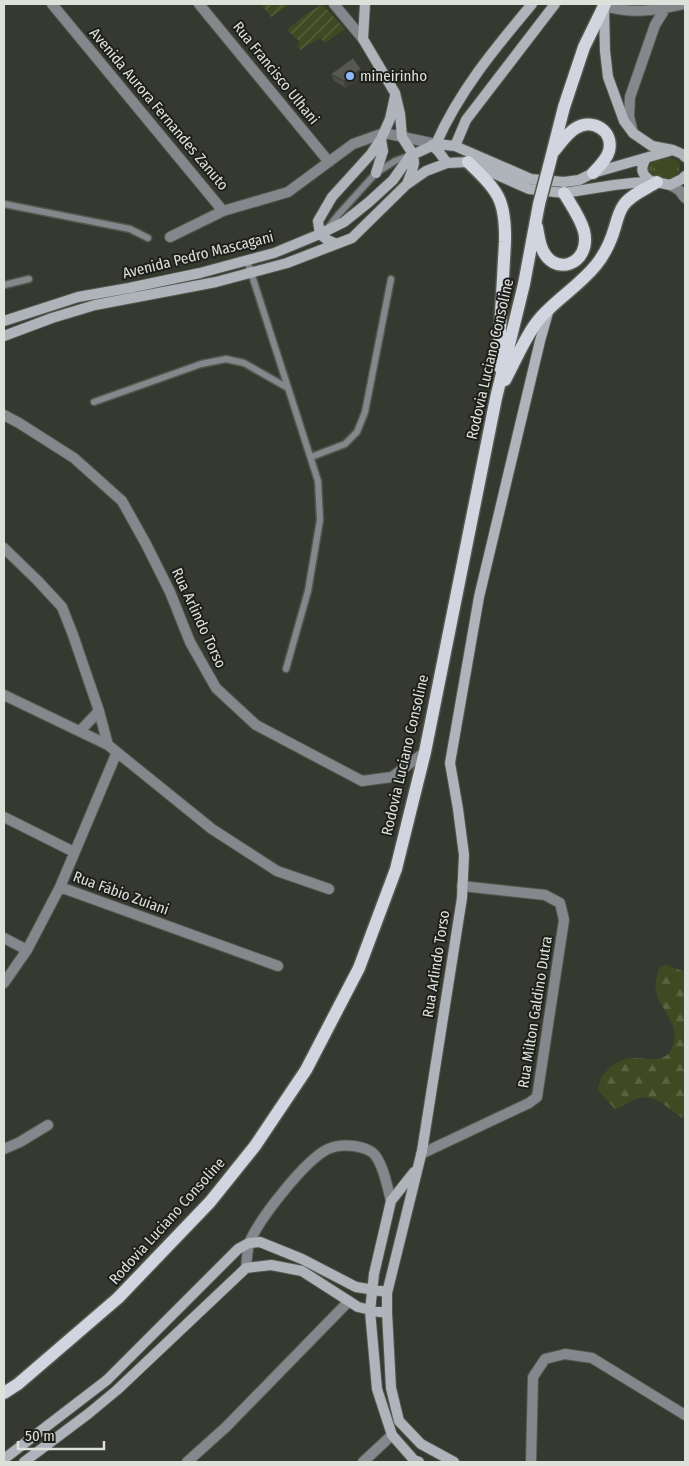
<svg xmlns="http://www.w3.org/2000/svg" width="689" height="1466" viewBox="0 0 689 1466" font-family="'Fira Sans Condensed',sans-serif">
  <defs>
    <pattern id="grass-tufts" width="24" height="20" patternUnits="userSpaceOnUse" patternTransform="scale(1.25)"><rect width="24" height="20" fill="#3f4a22"/><path d="M3 7l-1-3M5 7V3M7 7l1-3M15 17l-1-3M17 17v-4M19 17l1-3" fill="none" stroke="#5a6442"/></pattern>
    <pattern id="forest-firs" width="22" height="20" patternUnits="userSpaceOnUse" patternTransform="scale(1.25)"><rect width="22" height="20" fill="#3f4a22"/><path d="M5 1l3.5 6h-7zM16 11l3.5 6h-7z" fill="#5a6442"/></pattern>
    <pattern id="garden-furrows" width="10" height="10" patternUnits="userSpaceOnUse" patternTransform="scale(1.25)"><rect width="10" height="10" fill="#3f4a22"/><path d="M-1 1l2-2M0 10L10 0M9 11l2-2" fill="none" stroke="#5a6442"/></pattern>
  </defs>
  <rect width="100%" height="100%" fill="#36392f"/>
  <!-- grass -->
  <path fill="url(#grass-tufts)" d="M670 158 676 159 680 163 679 175 673 179 653 177 646 170C648 160 661 160 670 158Z"/>
  <!-- forest -->
  <path fill="url(#forest-firs)" d="M666 965 685 972V1119C669 1111 657 1092 636 1099 628 1101 623 1108 615 1109L598 1090C599 1086 600 1079 602 1076 609 1067 620 1059 631 1058 645 1057 665 1065 672 1048 682 1024 660 1011 656 991 654 983 657 976 659 968Z"/>
  <!-- garden -->
  <path fill="url(#garden-furrows)" d="M261 4H290L271 17Z
    M322 4 345 29 325 43 320 38 300 50 297 46 300 42 287 30 305 15Z"/>
  <g fill="none" stroke-linecap="round" stroke-linejoin="round">
    <defs>
      <path id="lane" d="M4 204 130 229 148 238
        M328 228 338 215 376 173 395 161 409 156
        M247 260 318 481 320 520 308 591 286 669
        M4 285 29 279
        M94 402 201 364 226 359 244 363 288 388
        M311 457 345 444 357 432 365 412 391 279"/>
      <path id="street" d="M52 4 223 211
        M199 4 329 162
        M334 4 363 39
        M604 6C632 14 655 11 684 4
        M633 133 629 116 630 97 655 25 668 4
        M670 185 679 190 685 198
        M170 237 223 211 288 192 353 144 384 133 436 144
        M4 415 19 423 74 458 122 501 146 544 170 592 190 642 216 688 256 725 362 781 392 777 425 752
        M4 548 38 581 62 607 73 635 99 711 108 745
        M4 695 108 745 212 829 277 871 329 889
        M80 731 99 711
        M4 817 74 852
        M60 887 117 752
        M4 938 27 950
        M4 983 27 950 60 887 278 966
        M4 1149 20 1142 48 1125
        M421 1154 529 1103 537 1097 564 920 560 903 545 895 462 886
        M246 1268C247 1260 247 1249 250 1241 261 1217 305 1160 328 1149 337 1145 345 1145 354 1146 361 1147 370 1149 375 1155 384 1167 387 1186 391 1201
        M187 1462 226 1427 349 1301
        M363 1462 392 1435
        M531 1462 533 1377 545 1359 565 1354 592 1358 685 1415"/>
      <path id="secondary" d="M365 4 363 39 395 93 400 114 402 137 413 154 414 163 412 171 407 184
        M604 7 605 51 608 77 624 121 633 133 652 146 673 150 682 154 685 157
        M436 144 455 146 531 179 564 182 579 180 593 173 673 150
        M432 145 439 152 447 163
        M455 146 466 120 555 4
        M646 158C640 169 641 174 651 181
        M376 173 383 151 381 139
        M336 244 326 239 320 234 318 221 332 197 371 154 381 139 390 119 395 96
        M4 321 78 297 129 288 200 273 274 253 320 234 344 222 369 202 393 180 410 156 436 144C459 91 496 47 532 4
        M4 336 52 318 95 305 216 282 287 263 352 238 406 185 426 171 447 163 468 162 529 189 564 193 614 185 651 181 670 185 682 179 685 176
        M414 1172 391 1201 374 1274 370 1311 377 1389 392 1435 414 1460 419 1462
        M4 1459 107 1380 238 1249 249 1243 260 1242 302 1259 356 1287 381 1291 387 1293
        M24 1462 88 1414 117 1390 246 1268 271 1265 302 1271 358 1307 379 1312H387
        M454 1462 421 1444 399 1421 391 1388 387 1312V1293L422 1151 462 898 464 855 458 809 450 763 479 597 540 341 549 309"/>
      <path id="primary" d="M554 151C561 143 567 133 576 128 593 118 614 131 609 151 607 159 599 167 593 173
        M468 162C498 191 506 199 505 242L498 366
        M549 166 564 107 584 47 605 4
        M537 227C538 233 539 240 541 246 552 279 592 265 584 231 580 217 571 205 564 193
        M505 380C516 360 526 334 541 317 558 298 580 285 596 265 605 254 611 241 615 227 617 220 619 212 623 206 630 195 646 189 657 182
        M4 1393 18 1384 118 1298 210 1202 255 1146 306 1070 359 968 396 869 425 752 496 398 524 284 539 204"/>
    </defs>
    <!-- lane casing -->
    <use href="#lane" stroke="#54574e" stroke-width="9"/>
    <!-- street casing -->
    <use href="#street" stroke="#54574e" stroke-width="12"/>
    <!-- secondary casing -->
    <use href="#secondary" stroke="#54574e" stroke-width="12"/>
    <!-- primary casing -->
    <use href="#primary" stroke="#54574e" stroke-width="15"/>
    <!-- lane -->
    <use href="#lane" stroke="#84878b" stroke-width="6"/>
    <!-- street -->
    <use href="#street" stroke="#84878b" stroke-width="10"/>
    <!-- secondary -->
    <use href="#secondary" stroke="#afb3ba" stroke-width="10"/>
    <!-- primary -->
    <use href="#primary" stroke="#d0d5df" stroke-width="12"/>
    <defs>
      <path id="primary-bridge" d="M539 204 549 166"/>
    </defs>
    <!-- primary-bridge casing -->
    <use href="#primary-bridge" stroke="#54574e" stroke-width="15" stroke-linecap="butt"/>
    <!-- primary-bridge -->
    <use href="#primary-bridge" stroke="#d0d5df" stroke-width="12"/>
  </g>
  <!-- wall -->
  <path fill="#4a4d44" d="M361 69 363 76 346 88 334 81 331 74Z"/>
  <!-- shaded-wall -->
  <path fill="#3c3e37" d="M361 69 363 76 346 88 344 81Z"/>
  <!-- building -->
  <path fill="#56594f" stroke="#3c3e37" d="M353 58 361 69 344 81 331 74Z"/>
  <!-- markers -->
  <circle fill="#8fb8fd" stroke="#1e1f1b" stroke-width="2" cx="350" cy="76" r="5"/>
  <g text-anchor="middle" stroke-width="4" stroke-linejoin="round" paint-order="stroke">
    <!-- street labels -->
    <g font-size="15" fill="#dee0da" stroke="#1e1f1b">
      <text transform="translate(276 73) rotate(51)" y="5">Rua Francisco Ulhani</text>
      <text transform="translate(159 109) rotate(50)" y="5">Avenida Aurora Fernandes Zanuto</text>
      <text transform="translate(198 255) rotate(-14)" y="5">Avenida Pedro Mascagani</text>
      <text transform="translate(490 359) rotate(-77)" y="5">Rodovia Luciano Consoline</text>
      <text transform="translate(199 618) rotate(65)" y="5">Rua Arlindo Torso</text>
      <text transform="translate(405 755) rotate(-77)" y="5">Rodovia Luciano Consoline</text>
      <text transform="translate(121 893) rotate(20)" y="5">Rua Fábio Zuiani</text>
      <text transform="translate(436 964) rotate(-81)" y="5">Rua Arlindo Torso</text>
      <text transform="translate(535 1012) rotate(-81)" y="5">Rua Milton Galdino Dutra</text>
      <text transform="translate(167 1221) rotate(-48)" y="5">Rodovia Luciano Consoline</text>
    </g>
    <!-- poi labels -->
    <g font-size="15" fill="#dee0da" stroke="#1e1f1b" text-anchor="start">
      <text x="360" y="81">mineirinho</text>
    </g>
  </g>
  <!-- border -->
  <rect width="689" height="1466" fill="none" stroke="#dee0da" stroke-width="10"/>
  <!-- scale -->
  <path d="M18 1441v8h86v-8" fill="none" stroke="#dee0da" stroke-width="2.5"/>
  <text x="25" y="1441" font-size="15" fill="#dee0da" stroke="#1e1f1b" stroke-width="4" paint-order="stroke">50 m</text>
</svg>
